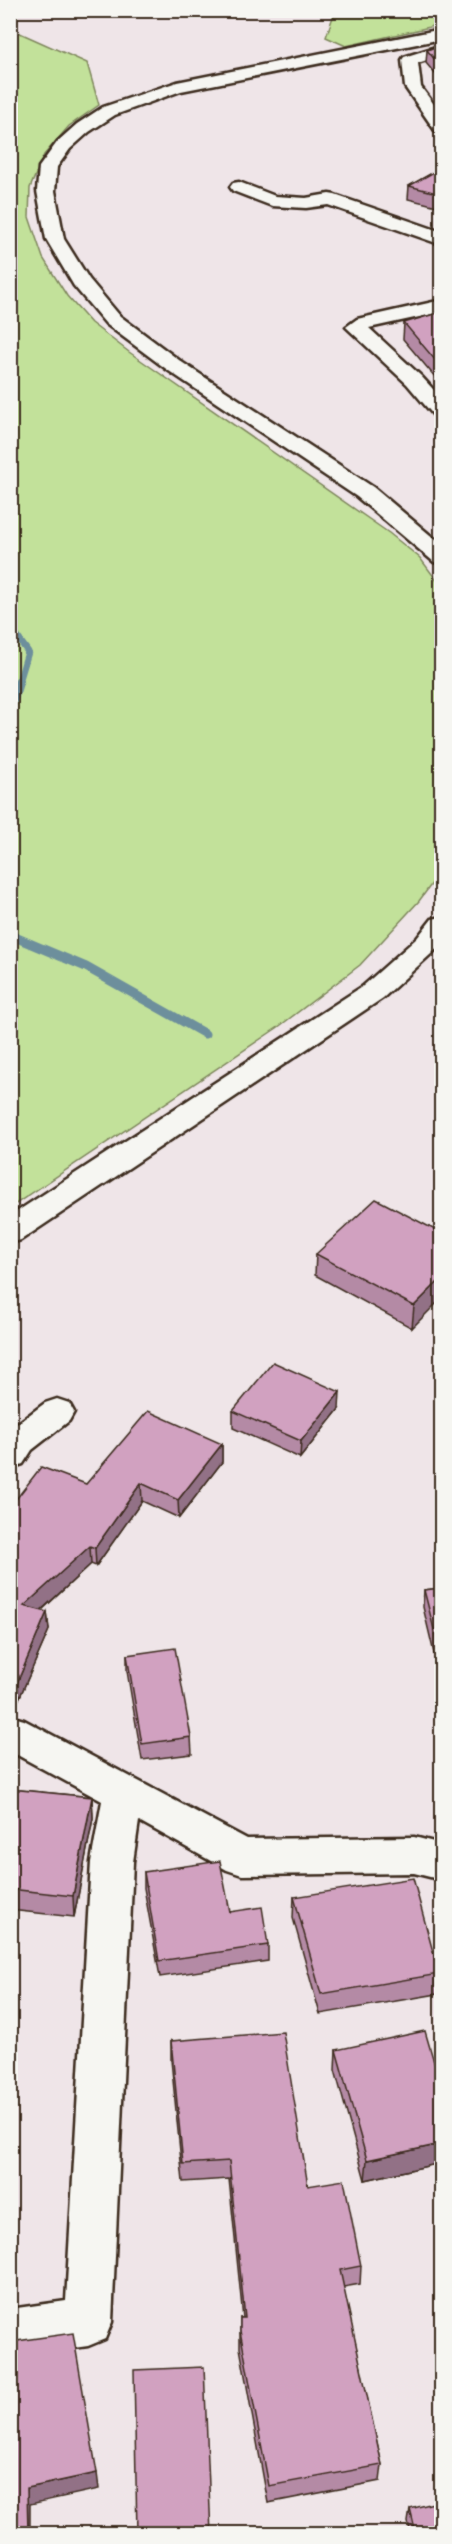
<svg xmlns="http://www.w3.org/2000/svg" width="452" height="2544" viewBox="0 0 452 2544" font-family="Dekko,sans-serif">
  <rect width="100%" height="100%" fill="#efe5e8"/>
  <filter id="ink" filterUnits="userSpaceOnUse"><feTurbulence type="fractalNoise" baseFrequency=".0167" numOctaves="2"/><feDisplacementMap in="SourceGraphic" scale="12" xChannelSelector="R" yChannelSelector="G"/><feConvolveMatrix kernelMatrix="1 2 1 2 8 2 1 2 1" color-interpolation-filters="sRGB"/></filter>
  <g filter="url(#ink)">
    <!-- green -->
    <path fill="#c2e19a" stroke="#7e865c" stroke-width="1.5" d="M335 11H441V18L430 27 346 46 326 37Z
      M11 29 87 63 99 105 69 126 44 155 30 188 29 217 43 258 67 296 91 323 129 352 389 533 420 558 441 586 442 870 419 901 360 965 277 1028 11 1207Z"/>
    <g fill="none" stroke-linecap="round" stroke-linejoin="round">
      <!-- stream-far1 -->
      <path stroke="#6d8f9c" stroke-width="7" d="M10 627 28 652 19 682"/>
      <!-- stream -->
      <path stroke="#6d8f9c" stroke-width="9" d="M10 711 19 681
        M10 935 86 967 205 1034"/>
      <defs>
        <path id="minor" d="M442 29V39L181 91 115 115 89 132 70 149 57 167 55 191 64 239 89 279 120 316 183 363 373 487 442 545V564L434 562 357 497 169 371 106 324 74 286 46 239 37 191 39 167 58 141 77 124 103 107 177 82Z
          M442 45V55L418 63 421 87 442 115V133L436 132 405 87 402 60 404 57Z
          M239 182 275 196 306 198 329 194 335 195 442 232V245L328 205 306 208 272 206 233 191 230 187 233 183Z
          M442 300V312L369 328 421 376 442 399V419L435 417 407 384 346 327 357 319Z
          M442 917V944L383 998 21 1240 10 1243V1216L363 986 417 938 432 919Z
          M57 1399 69 1403 74 1412 69 1421 32 1450 23 1464 10 1468V1429L45 1403Z
          M10 1716 24 1720 247 1839 414 1837 442 1844V1880L414 1873 242 1875 227 1870 139 1821 133 1862 112 2322 105 2339 88 2346 10 2357V2309L66 2301 91 1862 102 1801 10 1751Z"/>
      </defs>
      <!-- minor casing -->
      <use href="#minor" stroke="#3b2a1e" stroke-width="5"/>
      <!-- minor -->
      <use href="#minor" fill="#f6f6f2" fill-rule="evenodd"/>
    </g>
    <!-- wall -->
    <path fill="#b48aa5" stroke="#3b2a1e" stroke-width="1.5" d="M441 45V81L426 63 427 50Z
      M441 168V207L408 199 409 186Z
      M441 312V384L403 339 404 323Z
      M441 1233 412 1328 315 1275 316 1254Z
      M339 1409 300 1458 233 1428V1411Z
      M222 1444V1462L179 1518 142 1501 96 1566 91 1564 41 1611 47 1612 49 1630 18 1701 10 1699V1507Z
      M441 1588V1665L437 1666 423 1607 424 1590Z
      M127 1655 191 1737 192 1754 142 1760 127 1671Z
      M10 1789 92 1797 93 1818 74 1917 10 1910Z
      M144 1872 230 1912 268 1945V1961L160 1977 144 1888Z
      M294 1897 439 1974 437 1994 320 2014 293 1918Z
      M171 2041 308 2186 361 2266 360 2284 343 2287 382 2465 380 2481 268 2503 240 2348V2318H243L229 2179 183 2182 171 2060Z
      M336 2050 441 2086V2163L365 2180 335 2070Z
      M410 2509 441 2534H411L408 2522Z"/>
    <!-- shaded-wall -->
    <path fill="#927186" stroke="#3b2a1e" stroke-width="1.5" d="M441 1279V1299L412 1328 414 1306Z
      M340 1392 339 1409 300 1458 301 1441Z
      M222 1444V1462L179 1518 178 1500Z
      M141 1483 142 1501 96 1566 95 1548Z
      M90 1546 91 1564 25 1625 24 1606Z
      M47 1612 49 1630 18 1701 17 1683Z
      M92 1797 93 1818 74 1917 73 1896Z
      M441 2144V2163L365 2180 367 2160Z
      M97 2473 99 2489 30 2504V2534H28L27 2488Z"/>
    <!-- building -->
    <path fill="#d1a1c0" stroke="#3b2a1e" stroke-width="1.5" d="M441 45V67L427 50Z
      M441 168V194L409 186Z
      M441 312V367L404 323Z
      M376 1199 441 1233V1279L414 1306 316 1254Z
      M273 1362 340 1392 301 1441 233 1411Z
      M148 1411 222 1444 178 1500 141 1483 95 1548 90 1546 24 1606 47 1612 17 1683 10 1681V1507L41 1467 86 1484Z
      M441 1588V1648L439 1649 424 1590Z
      M175 1648 191 1737 142 1744 127 1655Z
      M10 1789 92 1797 73 1896 10 1889Z
      M220 1861 230 1912 262 1907 268 1945 159 1961 144 1872Z
      M413 1878 439 1974 321 1994 294 1897Z
      M425 2031 441 2086V2144L367 2160 336 2050Z
      M283 2032 308 2186 344 2180 361 2266 340 2270 382 2465 269 2486 240 2331V2318H245L229 2161 183 2164 171 2041Z
      M73 2333 97 2473 27 2488 28 2534H10V2342Z
      M204 2367 211 2534H137L134 2370Z
      M441 2501V2534H416L410 2509Z"/>
  </g>
  <!-- margin -->
  <rect width="452" height="2544" fill="none" stroke="#f6f6f2" stroke-width="36"/>
  <rect x="18" y="18" width="416" height="2508" fill="none" stroke="#3b2a1e" stroke-width="2" filter="url(#ink)"/>
</svg>
